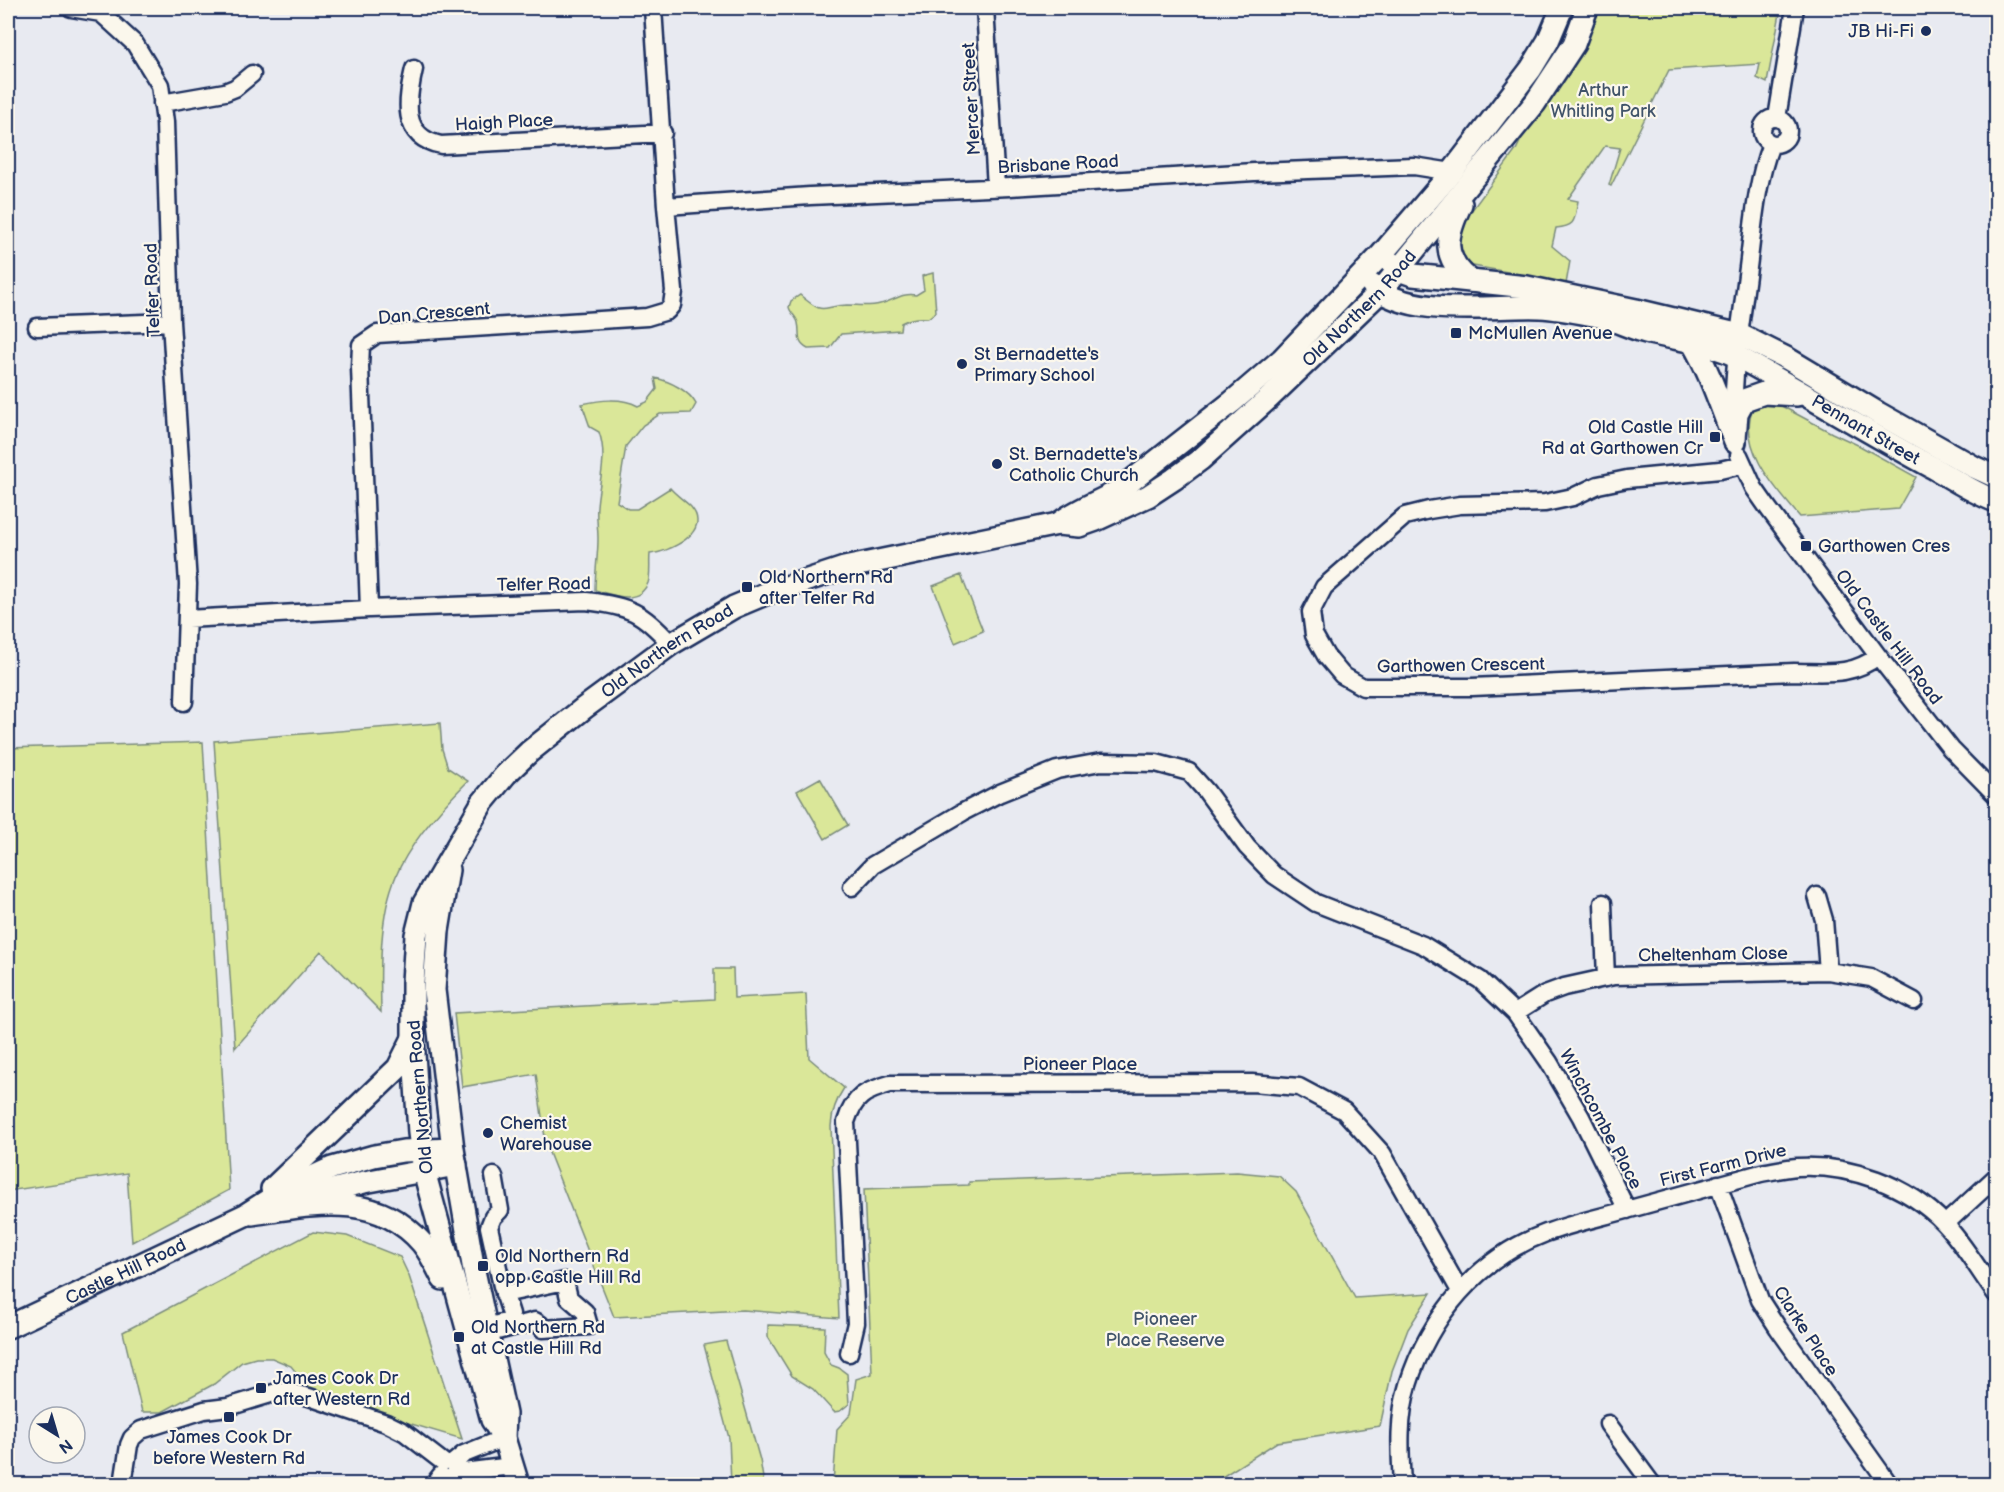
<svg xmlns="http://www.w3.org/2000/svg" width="2004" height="1492" viewBox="0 0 2004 1492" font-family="'Balsamiq Sans',sans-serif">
  <rect width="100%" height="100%" fill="#e8eaf1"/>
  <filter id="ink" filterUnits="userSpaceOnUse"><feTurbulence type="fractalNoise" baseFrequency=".0167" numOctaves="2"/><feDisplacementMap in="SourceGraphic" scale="12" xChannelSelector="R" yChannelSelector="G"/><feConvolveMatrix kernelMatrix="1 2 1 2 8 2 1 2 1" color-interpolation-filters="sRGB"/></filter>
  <g filter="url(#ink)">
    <!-- green -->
    <path fill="#dae799" stroke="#7a8b7c" stroke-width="1.5" d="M1596 8H1781L1767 83 1757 78 1760 64 1669 70 1611 186 1609 185 1620 148 1605 146 1568 199 1578 201C1574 220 1577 226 1556 228L1552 246 1570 261 1566 284 1531 276 1473 266 1465 260 1456 245 1463 222 1516 150 1527 127Z
      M933 273 936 312 928 318C918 317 910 318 901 323L900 330 841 334 830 348 808 349C795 342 801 334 798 323 797 317 790 313 789 307L791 301 800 295C826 317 820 306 847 305 858 305 869 307 880 304 893 301 903 292 916 295L924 290 922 276Z
      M655 378C670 381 689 391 696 404L691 413 660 414 643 425 626 446 617 502 628 509H637L670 488C676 495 685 501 691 507 713 532 669 552 650 554 649 562 651 575 648 583 638 606 613 595 595 590 595 572 598 556 598 539 598 528 596 517 597 506 599 480 608 458 599 432L590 427 582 404C600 400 621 397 638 406L647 402 657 389Z
      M1774 402 1832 433 1860 446 1916 477 1898 509 1800 517C1776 489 1737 448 1753 407L1756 404Z
      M961 575 983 631 955 643 933 586Z
      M440 723 442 749 448 768 468 781C442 807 410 842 396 876 379 915 380 970 381 1012L321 951 235 1048 214 741Z
      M203 742 229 1190 132 1242 127 1173 8 1191V748Z
      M820 778 848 825 825 839 797 791Z
      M714 969H733L734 998 806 994 809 1058 844 1088C836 1100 832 1111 831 1126L839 1318 743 1310 614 1317 546 1145 536 1074 462 1087 454 1013 714 999Z
      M1237 1172 1279 1176 1296 1192 1355 1298 1431 1293 1408 1329 1392 1371 1380 1426 1277 1442 1211 1484H833L837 1429 851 1414 856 1379 872 1374 864 1189 969 1185V1182Z
      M313 1232 347 1236 400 1257 409 1276 462 1439 337 1402 308 1387 291 1366 272 1358H256L242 1362 214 1384 162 1412H142L123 1332Z
      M768 1325 825 1327 824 1352 831 1365 839 1368 847 1374 849 1404 840 1411 834 1412 813 1389 792 1376 768 1337Z
      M726 1341 760 1460 764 1484H731L729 1438 704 1345Z"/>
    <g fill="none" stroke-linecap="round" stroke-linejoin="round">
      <defs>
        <path id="minor" d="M71 8 101 13 135 44 160 85 165 122 171 322 188 584 184 702
          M985 8 996 187
          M414 69C407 100 400 137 441 145L663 133
          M162 103 225 92 235 88 252 74
          M1762 131a13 13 0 1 1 26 0a13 13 0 1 1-26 0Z
          M1777 118 1795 8
          M666 206 810 196 1010 187 1254 172 1414 166 1452 172
          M37 327 171 322
          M1734 421C1732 372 1741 324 1747 275 1753 232 1755 185 1771 144
          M1739 455 1754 488 1768 508 1878 656 1951 749 1996 795
          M1742 465 1720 470 1627 479 1598 485 1573 497 1545 503 1460 505 1429 510 1405 516 1324 587 1311 612 1314 635 1326 656 1342 675 1363 687H1472L1794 672C1826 672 1851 677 1878 656
          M369 609 360 367 361 345 377 334 647 317 667 311 672 305 674 291 666 206 653 8
          M187 619 369 609 586 601C630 606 642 612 671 644
          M852 887 873 865 963 812 1000 793 1057 770 1101 762 1156 763 1189 772 1206 791 1247 847 1274 875 1316 903 1423 945 1480 980 1515 1013 1549 1062 1581 1117 1627 1210
          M1817 896 1824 920 1828 971
          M1603 903 1606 978
          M1515 1013 1545 994 1564 987 1614 976 1828 971 1871 978 1914 1001
          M1718 1184 1760 1300 1778 1328 1889 1484
          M1945 1224 1996 1177
          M494 1325 509 1321 511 1314 502 1286 489 1227 493 1217 500 1210 494 1176
          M486 1334 535 1321 540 1324 543 1329 589 1326 585 1312 569 1298 565 1281 504 1294
          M849 1353 856 1323 846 1122C854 1096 865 1091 890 1084L1252 1083 1299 1087 1344 1111 1382 1153 1460 1291
          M1608 1424 1652 1484
          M453 1463 464 1454 504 1438
          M455 1473 512 1466
          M123 1484 129 1445 132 1438 141 1430 204 1410 228 1407 277 1392H288L309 1397 386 1423 404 1432 443 1462
          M434 1484 441 1475
          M1402 1484C1400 1452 1398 1417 1408 1385 1429 1317 1478 1258 1546 1233 1573 1223 1602 1217 1630 1209 1673 1197 1717 1185 1761 1173 1773 1171 1785 1168 1797 1167 1849 1164 1908 1185 1944 1223 1964 1244 1979 1271 1996 1294"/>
        <g id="major">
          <path d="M1461 204C1446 236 1440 257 1471 281"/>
          <path d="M1390 262 1399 270 1413 275 1527 287 1636 310 1740 335 1788 359 1878 413 1974 467 1996 477"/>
          <path id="s1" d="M1372 285C1410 319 1492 305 1540 307 1561 308 1582 313 1603 317 1617 321 1631 328 1646 332 1676 340 1710 342 1738 357 1803 392 1867 432 1932 467 1953 479 1974 493 1996 501"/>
          <path d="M1692 342C1711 374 1721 408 1735 442"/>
          <path d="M1735 439 1737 413 1744 400 1764 393 1797 395"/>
          <path d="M1058 524C1077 509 1100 502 1121 489L1232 402 1282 359 1381 255 1452 172 1531 69 1548 41 1562 8"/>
          <path d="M448 870 438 931 434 990 453 1149 474 1271 505 1414 504 1438 518 1484"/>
          <path d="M272 1189 398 1068 413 1038"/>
          <path d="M301 1198 364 1182 456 1165"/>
          <path d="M252 1214C313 1205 376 1190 422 1243 431 1254 437 1267 443 1279"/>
          <path id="s2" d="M8 1327 245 1215 284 1190 332 1168 374 1156 403 1151 453 1149"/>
          <path id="s3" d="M504 1438 492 1420 424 1171 419 1133 413 1037V982L416 935 424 903 482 803 506 774 529 752 584 708 671 644 734 607 765 594 844 568 1058 524 1079 526 1096 520 1148 496 1174 479 1201 459 1269 398 1380 292 1535 103 1574 44 1587 8"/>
        </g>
      </defs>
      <!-- minor casing -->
      <use href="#minor" stroke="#1b2f5e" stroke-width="21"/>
      <!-- major casing -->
      <use href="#major" stroke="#1b2f5e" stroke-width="26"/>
      <!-- minor -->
      <use href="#minor" stroke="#fbf7ec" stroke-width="16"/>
      <!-- major -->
      <use href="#major" stroke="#fbf7ec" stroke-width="21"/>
    </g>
  </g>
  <!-- markers -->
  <g fill="#1b2f5e" stroke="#fbf7ec" stroke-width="2">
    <circle cx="1926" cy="31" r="6"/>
    <rect x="1450" y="327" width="12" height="12" rx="3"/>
    <circle cx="962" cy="364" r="6"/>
    <rect x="1709" y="431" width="12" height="12" rx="3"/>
    <circle cx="997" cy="464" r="6"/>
    <rect x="1800" y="540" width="12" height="12" rx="3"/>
    <rect x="741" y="581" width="12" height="12" rx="3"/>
    <circle cx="488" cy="1133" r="6"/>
    <rect x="477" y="1260" width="12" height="12" rx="3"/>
    <rect x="453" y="1331" width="12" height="12" rx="3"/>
    <rect x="255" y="1382" width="12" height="12" rx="3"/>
    <rect x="223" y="1411" width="12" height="12" rx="3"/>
  </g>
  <g text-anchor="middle" stroke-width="4.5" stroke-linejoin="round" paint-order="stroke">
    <!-- poi labels -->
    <g font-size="18" fill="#1b2f5e" stroke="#fbf7ec" text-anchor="start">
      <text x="1914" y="37" text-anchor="end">JB Hi-Fi</text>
      <text x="1468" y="339">McMullen Avenue</text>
      <text x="974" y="360">St Bernadette's<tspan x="974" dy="21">Primary School</tspan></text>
      <text x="1703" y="433" text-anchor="end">Old Castle Hill<tspan x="1703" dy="21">Rd at Garthowen Cr</tspan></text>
      <text x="1009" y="460">St. Bernadette's<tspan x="1009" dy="21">Catholic Church</tspan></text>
      <text x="1818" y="552">Garthowen Cres</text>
      <text x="759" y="583">Old Northern Rd<tspan x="759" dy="21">after Telfer Rd</tspan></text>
      <text x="500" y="1129">Chemist<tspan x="500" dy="21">Warehouse</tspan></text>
      <text x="495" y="1262">Old Northern Rd<tspan x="495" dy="21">opp Castle Hill Rd</tspan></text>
      <text x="471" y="1333">Old Northern Rd<tspan x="471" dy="21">at Castle Hill Rd</tspan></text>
      <text x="273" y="1384">James Cook Dr<tspan x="273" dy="21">after Western Rd</tspan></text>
      <text x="229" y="1443" text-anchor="middle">James Cook Dr<tspan x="229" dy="21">before Western Rd</tspan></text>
    </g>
    <!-- park labels -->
    <g font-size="18" fill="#41546a" stroke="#fbf7ec">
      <text x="1603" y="96">Arthur<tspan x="1603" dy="21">Whitling Park</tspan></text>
      <text x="1165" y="1325">Pioneer<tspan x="1165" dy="21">Place Reserve</tspan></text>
    </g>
    <!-- street labels -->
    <g font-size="18" fill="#1b2f5e" stroke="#fbf7ec">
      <text transform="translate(971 99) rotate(-93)" y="6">Mercer Street</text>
      <text transform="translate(504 122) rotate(-3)" y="6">Haigh Place</text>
      <text transform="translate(1058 164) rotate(-3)" y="6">Brisbane Road</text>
      <text transform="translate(152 290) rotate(-92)" y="6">Telfer Road</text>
      <text dy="6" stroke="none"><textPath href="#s3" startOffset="1701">Old Northern Road</textPath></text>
      <text transform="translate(434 313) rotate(-5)" y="6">Dan Crescent</text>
      <text dy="6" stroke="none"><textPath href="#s1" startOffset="525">Pennant Street</textPath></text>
      <text transform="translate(544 584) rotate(-1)" y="6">Telfer Road</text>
      <text transform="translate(1889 637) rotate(53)" y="6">Old Castle Hill Road</text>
      <text dy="6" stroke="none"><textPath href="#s3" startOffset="906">Old Northern Road</textPath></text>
      <text transform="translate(1461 665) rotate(-1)" y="6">Garthowen Crescent</text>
      <text transform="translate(1713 954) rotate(-1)" y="6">Cheltenham Close</text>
      <text x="1080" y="1070">Pioneer Place</text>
      <text transform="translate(420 1097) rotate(-95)" y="6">Old Northern Road</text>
      <text transform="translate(1601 1119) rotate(62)" y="6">Winchcombe Place</text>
      <text transform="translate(1723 1165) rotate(-14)" y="6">First Farm Drive</text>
      <text dy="6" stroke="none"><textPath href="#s2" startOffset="130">Castle Hill Road</textPath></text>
      <text transform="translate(1806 1331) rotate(57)" y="6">Clarke Place</text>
    </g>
  </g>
  <!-- margin -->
  <rect width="2004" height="1492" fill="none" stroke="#fbf7ec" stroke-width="30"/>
  <rect x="15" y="15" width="1974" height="1462" fill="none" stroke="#1b2f5e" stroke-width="2" filter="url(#ink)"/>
  <!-- north arrow -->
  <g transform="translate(57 1435) rotate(143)"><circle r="28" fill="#fbf7ec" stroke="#a1a7b3" stroke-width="1.5"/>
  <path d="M0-4.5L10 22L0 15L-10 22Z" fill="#1b2f5e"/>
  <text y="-9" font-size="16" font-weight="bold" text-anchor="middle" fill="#1b2f5e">N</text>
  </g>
</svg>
